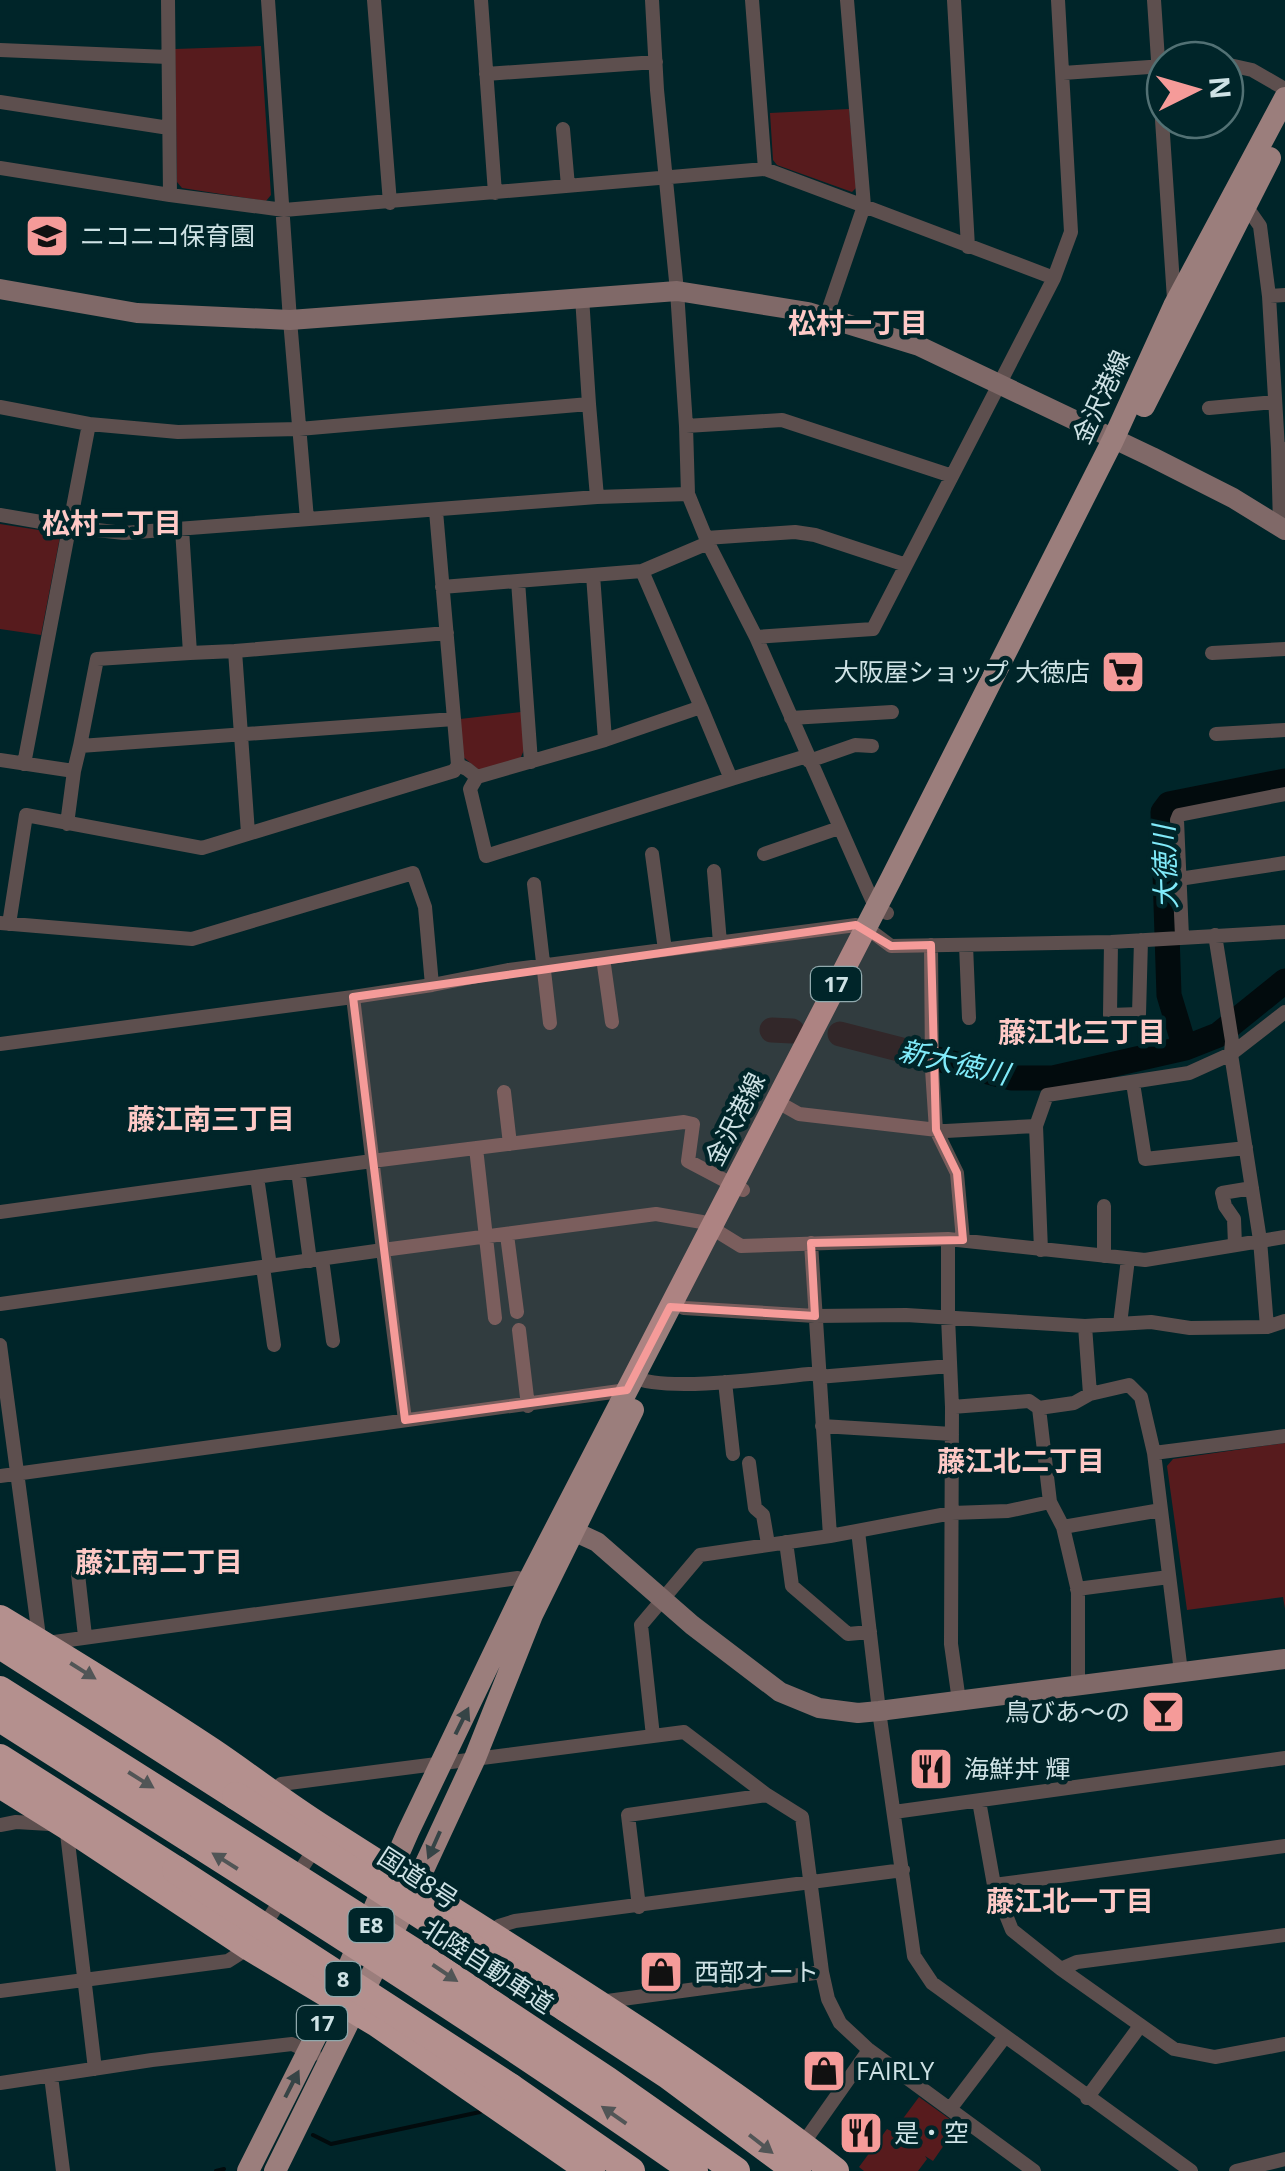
<svg xmlns="http://www.w3.org/2000/svg" width="1285" height="2171" viewBox="0 0 1285 2171" font-family="'Open Sans','Noto Sans JP',sans-serif">
  <rect width="100%" height="100%" fill="#002529"/>
  <!-- green -->
  <path fill="#571b1d" d="M261 46 271 195 266 201 182 188 177 182 175 49Z
    M849 109 856 188 852 192 777 165 773 160 770 113Z
    M0 524 52 532 60 537 41 635 0 629Z
    M521 712 524 750 520 759 480 771 461 755 460 719Z
    M1285 1443V1609L1283 1597 1187 1610 1167 1466 1173 1459Z
    M919 2097 958 2125 933 2161 925 2156 927 2159 918 2171H864L859 2167 887 2129 893 2132Z"/>
  <g fill="none" stroke-linecap="round" stroke-linejoin="round">
    <!-- stream -->
    <path stroke="#020b0d" stroke-width="4" d="M313 2135 331 2144 480 2112
      M216 2171 224 2169"/>
    <!-- river -->
    <path stroke="#020b0d" stroke-width="25" d="M772 1030 792 1031
      M840 1034 1011 1078H1053L1185 1048 1218 1035 1285 981
      M1185 1048 1169 995 1163 812 1169 804 1285 781"/>
    <!-- street -->
    <path stroke="#5d4f4e" stroke-width="14" d="M268 0 290 320 307 519
      M374 0 390 203
      M481 0 495 193
      M652 0 657 90 677 291 686 426 688 494 708 543 756 637 868 891 875 906 887 913
      M752 0 765 169
      M954 0 968 247
      M1154 0 1174 299
      M0 50 168 57
      M1225 64 1252 70 1285 89
      M1063 73 1164 66
      M486 74 656 62
      M0 102 169 128
      M563 129 568 186
      M0 168 170 195 168 0
      M170 195 284 210 765 169 864 206 826 317
      M1241 204 1246 206 1260 226 1269 296 1278 449
      M1054 278 1071 232 1058 0
      M1269 296 1285 295
      M589 404 597 497
      M0 407 89 424 178 432 299 429 589 404 582 297
      M1209 408 1275 402
      M686 426 782 420 952 476 1054 278 864 206 847 0
      M436 511 458 765
      M0 515 70 527 124 533 597 497 688 494
      M1280 525 1278 449H1285
      M706 538 795 532 815 535 906 565
      M642 571 701 707
      M593 575 605 740
      M518 581 531 762
      M442 587 642 571 708 543
      M756 637 873 629 952 476
      M235 651 447 633
      M190 653 235 651 248 833
      M1212 653 1285 649
      M791 718 892 712
      M1216 734 1285 730
      M80 746 97 659 190 653 182 529
      M0 760 74 771 80 746 454 719
      M809 761 855 745 872 746
      M24 764 89 424
      M477 777 470 789 486 856 731 779
      M67 824 74 771
      M652 854 665 950
      M764 854 839 828
      M714 871 720 943
      M1179 879 1285 863
      M534 884 550 1023
      M0 923 192 939 413 873 425 907 432 985 508 970 856 925 875 934 891 946 1111 942 1285 932
      M9 924 26 815 202 848 454 771 458 765 467 769 477 777 605 740 701 707 731 779 807 756
      M1215 935 1232 1041 1231 1054 1285 1012
      M1182 937 1177 820 1179 815 1285 794
      M1111 942 1110 1015 1139 1014 1141 940
      M931 945 932 1069 936 1130 957 1173 963 1240
      M966 945 969 1018
      M603 958 612 1022
      M353 997 432 985
      M0 1044 353 997 383 1250 656 1214 702 1222 741 1246 948 1239V1317L952 1407 1029 1401 1039 1408 1050 1502 1063 1527 1078 1591V1685
      M1133 1083 1145 1159 1246 1148
      M504 1092 510 1144
      M776 1101 799 1114 946 1131 1036 1126 1047 1095 1189 1073 1231 1054 1260 1240 1267 1327 1285 1321
      M1036 1126 1041 1250
      M476 1148 495 1318
      M298 1171 310 1261
      M257 1177 270 1266
      M0 1212 372 1161 684 1122 693 1124 688 1161 743 1190
      M507 1235 517 1312
      M948 1239 1145 1260 1285 1237
      M1235 1245 1234 1219 1225 1206 1222 1193 1252 1188
      M1104 1256V1206
      M322 1259 333 1341
      M263 1267 274 1345
      M673 1302 684 1308 815 1316 906 1315 1085 1326 1151 1322 1190 1328 1267 1327
      M0 1304 383 1250 405 1420
      M1120 1324 1128 1259
      M1085 1326 1090 1394
      M519 1330 528 1406
      M0 1345 40 1644 518 1578 528 1582
      M633 1377C666 1393 777 1377 818 1373
      M818 1377 950 1366
      M725 1382 733 1454
      M952 1407 951 1644 959 1701
      M1039 1408 1074 1403 1090 1394 1129 1385 1141 1397 1154 1453 1181 1672
      M822 1426 952 1434
      M1154 1453 1285 1436
      M749 1463 755 1508 763 1515 768 1544
      M0 1476 627 1390
      M1063 1527 1161 1510
      M858 1531 879 1711 914 1956 932 1983 1191 2171
      M830 1536 952 1513 1008 1511 1050 1502
      M786 1542 792 1586 848 1634 870 1632
      M78 1574 85 1636
      M1077 1589 1169 1577
      M653 1736 641 1625 700 1555 830 1536 811 1243
      M272 1793 281 1784 684 1732 767 1795 802 1817 822 1972 828 1999 840 2023 869 2050 1034 2171
      M979 1801 994 1885 1012 1930 1061 1969 1174 2049 1215 2057 1285 2044
      M894 1812 1285 1758
      M0 1825 16 1822 66 1825 95 2069
      M994 1885 1285 1846
      M639 1907 628 1815 767 1795
      M491 1937 499 1926 515 1921 903 1870
      M1061 1969 1077 1962 1285 1935
      M0 1991 228 1961 250 1947 317 1845
      M600 2002 822 1972
      M51 2076 63 2171
      M0 2083 152 2060 292 2044 314 2054
      M1087 2098 1140 2026
      M950 2109 1004 2038
      M802 2145 869 2050
      M1236 2171 1285 2159"/>
    <!-- secondary -->
    <path stroke="#806968" stroke-width="20" d="M0 289 137 313 290 320 677 291 808 312 919 346 1152 457 1233 498 1285 530
      M560 1525 597 1542 692 1625 780 1692 819 1708 858 1713 879 1711 1285 1659"/>
    <!-- primary -->
    <path stroke="#9b7e7c" stroke-width="22" d="M1144 406 1270 158
      M248 2171 335 1998 408 1832 528 1582 891 879 1113 440 1174 306 1285 98
      M275 2171 415 1887 475 1758 532 1615 633 1410"/>
    <!-- highway -->
    <path stroke="#b4908e" stroke-width="28" d="M0 1619C71 1662 143 1706 212 1752 252 1779 290 1809 331 1834 501 1943 676 2047 835 2171
      M0 1645 236 1796
      M0 1758 176 1870
      M0 1784 66 1825 250 1947 377 2023 591 2171
      M566 2008 668 2075 797 2171
      M510 2087 631 2171"/>
    <!-- highway-bridge -->
    <path stroke="#b4908e" stroke-width="28" d="M0 1690 414 1952 608 2081 736 2171
      M0 1718C233 1867 468 2012 694 2171
      M236 1796 566 2008
      M176 1870 510 2087"/>
  </g>
  <!-- one-way arrows -->
  <defs><path id="oneway-solid" d="M-6-.8H1V-3.2L6.5 0L1 3.2V.8H-6Z" transform="scale(2.5)"/></defs>
  <g fill="#515556">
    <use href="#oneway-solid" transform="translate(83 1671) rotate(32)"/>
    <use href="#oneway-solid" transform="translate(141 1780) rotate(32)"/>
    <use href="#oneway-solid" transform="translate(225 1861) rotate(-148)"/>
    <use href="#oneway-solid" transform="translate(445 1973) rotate(34)"/>
    <use href="#oneway-solid" transform="translate(614 2115) rotate(-145)"/>
    <use href="#oneway-solid" transform="translate(761 2144) rotate(38)"/>
  </g>
  <g fill="#364446">
    <use href="#oneway-solid" transform="translate(462 1721) rotate(-64)"/>
    <use href="#oneway-solid" transform="translate(434 1845) rotate(114)"/>
    <use href="#oneway-solid" transform="translate(292 2084) rotate(-63)"/>
  </g>
  <!-- marked area -->
  <path fill="#f59b99" fill-opacity="0.2" stroke="#f59b99" stroke-width="8" stroke-linejoin="round" d="M856 925 891 946 931 945 936 1130 957 1173 963 1240 811 1243 815 1316 670 1307 627 1390 405 1420 353 997Z"/>
  <!-- icons -->
  <defs>
    <symbol id="school-square" viewBox="-11 -11 22 22"><rect x="-9" y="-9" width="18" height="18" rx="4" fill="#f59b99" stroke="#002529"/><path d="M0-5L7-2L0 1L-7-2ZM-4 1L0 2.5L4 1V4Q0 6-4 4Z" fill="#111"/></symbol>
    <symbol id="supermarket-square" viewBox="-11 -11 22 22"><rect x="-9" y="-9" width="18" height="18" rx="4" fill="#f59b99" stroke="#002529"/><path d="M-6-5.5h2.5l.6 2H6L4.5 2H-2.5L-4.4-4H-6ZM-1.5 3.2a1.3 1.3 0 1 0 .1 0ZM3 3.2a1.3 1.3 0 1 0 .1 0Z" fill="#111"/></symbol>
    <symbol id="bar-square" viewBox="-11 -11 22 22"><rect x="-9" y="-9" width="18" height="18" rx="4" fill="#f59b99" stroke="#002529"/><path d="M-6-5H6L.8 .8V4.5H3.5V6h-7V4.5H-.8V.8Z" fill="#111"/></symbol>
    <symbol id="restaurant-square" viewBox="-11 -11 22 22"><rect x="-9" y="-9" width="18" height="18" rx="4" fill="#f59b99" stroke="#002529"/><path d="M-5-6h1v4h1v-4h1v4h1v-4h1v5L-1.5 .5V6h-2V.5L-5-1ZM5-6V6H3V1.5H1.5Q1.5-4 5-6Z" fill="#111"/></symbol>
    <symbol id="shop-square" viewBox="-11 -11 22 22"><rect x="-9" y="-9" width="18" height="18" rx="4" fill="#f59b99" stroke="#002529"/><path d="M-5-2.5h2.3a2.7 3.5 0 0 1 5.4 0H5L5.5 6h-11ZM-1.5-2.5h3a1.5 2.3 0 0 0-3 0Z" fill="#111"/></symbol>
  </defs>
  <g fill-rule="evenodd">
    <use href="#school-square" x="22" y="211" width="50" height="50"/>
    <use href="#supermarket-square" x="1098" y="647" width="50" height="50"/>
    <use href="#bar-square" x="1138" y="1687" width="50" height="50"/>
    <use href="#restaurant-square" x="906" y="1744" width="50" height="50"/>
    <use href="#shop-square" x="636" y="1947" width="50" height="50"/>
    <use href="#shop-square" x="799" y="2046" width="50" height="50"/>
    <use href="#restaurant-square" x="836" y="2108" width="50" height="50"/>
  </g>
  <g text-anchor="middle" stroke-width="9" stroke-linejoin="round" paint-order="stroke">
    <!-- shield labels -->
    <g fill="#002529" stroke="#90a9ad" stroke-width="2.5">
      <rect x="811" y="967" width="50" height="34" rx="8"/>
      <rect x="348.5" y="1908" width="45" height="34" rx="8"/>
      <rect x="325.5" y="1962" width="35" height="34" rx="8"/>
      <rect x="297" y="2006" width="50" height="34" rx="8"/>
    </g>
    <g font-size="22" font-weight="bold" fill="#cee2e5">
      <text x="836" y="992">17</text>
      <text x="371" y="1933">E8</text>
      <text x="343" y="1987">8</text>
      <text x="322" y="2031">17</text>
    </g>
    <!-- poi labels -->
    <g font-size="25" fill="#cee2e5" stroke="#002529" text-anchor="start">
      <text x="80" y="245">ニコニコ保育園</text>
      <text x="1090" y="681" text-anchor="end">大阪屋ショップ 大徳店</text>
      <text x="1130" y="1721" text-anchor="end">鳥びあ〜の</text>
      <text x="964" y="1778">海鮮丼 輝</text>
      <text x="694" y="1981">西部オート</text>
      <text x="856" y="2080">FAIRLY</text>
      <text x="894" y="2142">是・空</text>
    </g>
    <!-- street labels -->
    <g font-size="25" fill="#cee2e5" stroke="#002529">
      <text transform="translate(1101 397) rotate(-65)" y="9">金沢港線</text>
      <text transform="translate(735 1119) rotate(-63)" y="9">金沢港線</text>
      <text transform="translate(418 1878) rotate(33)" y="9">国道8号</text>
      <text transform="translate(488 1966) rotate(33)" y="9">北陸自動車道</text>
    </g>
    <!-- neighbourhood labels -->
    <g font-size="28" font-weight="bold" fill="#fecac7" stroke="#002529">
      <text x="858" y="333">松村一丁目</text>
      <text x="112" y="533">松村二丁目</text>
      <text x="1082" y="1042">藤江北三丁目</text>
      <text x="211" y="1129">藤江南三丁目</text>
      <text x="1021" y="1471">藤江北二丁目</text>
      <text x="159" y="1572">藤江南二丁目</text>
      <text x="1070" y="1911">藤江北一丁目</text>
    </g>
    <!-- water labels -->
    <g font-size="28" font-style="italic" fill="#80ebfa" stroke="#002529">
      <text transform="translate(1165 867) rotate(-92)" y="10">大徳川</text>
      <text transform="translate(954 1062) rotate(13)" y="10">新大徳川</text>
    </g>
  </g>
  <!-- north arrow -->
  <g transform="translate(1195 90) rotate(85)"><circle r="48" fill="#002529" stroke="#527174" stroke-width="2.5"/>
  <path d="M0-8L18 38L0 25L-18 38Z" fill="#f59b99"/>
  <text y="-15" font-size="28" font-weight="bold" text-anchor="middle" fill="#cee2e5">N</text>
  </g>
</svg>
